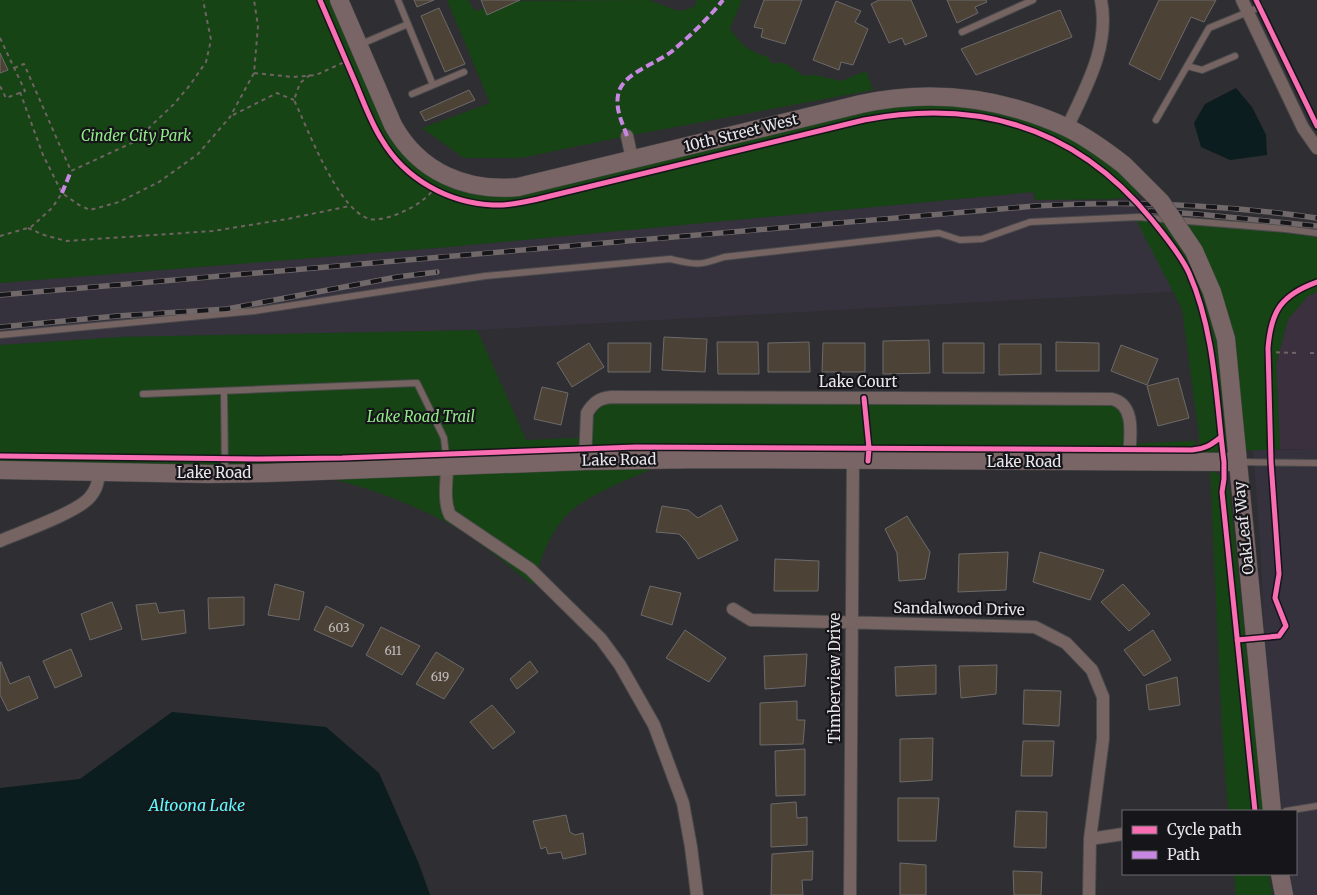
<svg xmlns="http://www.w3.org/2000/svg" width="1317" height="895" viewBox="0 0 1317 895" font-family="Merriweather,serif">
  <rect width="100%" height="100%" fill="#2f2e32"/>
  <!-- commercial -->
  <path fill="#3b303d" d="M1317 292V450L1280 449 1276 365 1288 319 1308 296Z"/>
  <!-- built -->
  <path fill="#35323e" d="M1033 192 1035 200H1149L1163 216 1201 290 477 330 121 337 0 345V283L449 247Z
    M1253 450H1317V895H1292L1291 887 1289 874H1296V811H1282L1265 652 1260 538Z"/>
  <!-- green -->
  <path fill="#174414" d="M0 0H339L393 125 422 161 495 188 919 96 1044 119 1151 192 1115 199 1035 200 1033 192 449 247 0 283Z
    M447 0H468L475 11 510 1 649 0 678 11 689 9 695 6 697 0H742L730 28C740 45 750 52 768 57L771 63H785L804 76 815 75 841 81 866 71 873 90 627 136 521 158H464L422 128 490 103Z
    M1136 220 1260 230 1317 237V292L1308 296 1288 319 1276 364 1280 449 1199 453V435L1182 309Z
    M477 330 526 440 578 438 591 435C592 419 593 409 609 403L1111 404 1120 409 1124 420 1123 444 1195 441 1196 462 657 467C630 479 582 496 563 519 547 538 540 562 533 585 507 564 475 538 446 522 409 503 368 487 327 478L0 465V345L121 337Z
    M1210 471C1221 474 1227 480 1230 493L1263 811H1228L1222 729Z
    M1234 874H1269L1272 895H1236Z"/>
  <!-- water -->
  <path fill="#0b1d1e" d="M1236 88 1252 107 1266 135 1267 155 1230 160 1201 147 1194 123 1205 104Z
    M172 712 326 727 379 773 419 864 430 895H0V788L80 779Z"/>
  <!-- building -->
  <path fill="#4c4236" stroke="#6d6a6b" d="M414 0H434L417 7Z
    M481 0H520L487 15Z
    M764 0H802L785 44 761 37 763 29 754 27Z
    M879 0H911L927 36 905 45 902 38 889 43 871 4Z
    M947 0H986L987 2 975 7 978 13 957 23Z
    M1159 0H1216L1204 22 1191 17 1160 80 1129 64Z
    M836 1 861 11 855 22 868 29 853 65 841 62 839 70 813 60Z
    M439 8 465 64 445 72 421 16Z
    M1060 10 1072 37 976 75 961 49Z
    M0 53 8 70 0 73Z
    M469 90 475 100 425 121 420 112Z
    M664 337 707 339 705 372 662 370Z
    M929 340 930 373 883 374V341Z
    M717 342H758L759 374H718Z
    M809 342 810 372H768V343Z
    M1056 342 1099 343V371H1056Z
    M589 343 604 367 572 387 557 363Z
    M608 343H651L650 372H608Z
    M823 343H865V372H822Z
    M943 343H984V373H943Z
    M999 344H1041V374L999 375Z
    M1121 345 1158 359 1147 385 1111 371Z
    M1178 378 1189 418 1158 426 1147 386Z
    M542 387 568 393 561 425 534 419Z
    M721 505 738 540 698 559 687 542 679 534 656 532 662 506 688 510 698 518Z
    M907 516 930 552 925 579 899 581 897 553 885 529Z
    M1008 552 1006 590 958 592 959 554Z
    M1040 552 1104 570 1090 600 1033 582Z
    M775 559 819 561 818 591H774Z
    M275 584 304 592 299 620 268 615Z
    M1123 584 1150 614 1129 631 1101 602Z
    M650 586 681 593 672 625 641 615Z
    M244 597V625L209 629 208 598Z
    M112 602 122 629 90 640 81 614Z
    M156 603 159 613 184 610 186 633 142 640 136 605Z
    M326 606 364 625 352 647 314 630Z
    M381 627 420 646 402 675 366 655Z
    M685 630 726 658 709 682 666 658Z
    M1153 630 1171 660 1144 676 1124 650Z
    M71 649 82 676 55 688 43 661Z
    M436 652 464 669 444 699 416 684Z
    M807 654 805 686 765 689 764 656Z
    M530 661 538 672 517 689 510 679Z
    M0 662H1L10 684 29 676 38 698 8 711 0 695Z
    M936 665V694L896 696 895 667Z
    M997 665 996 694 961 698 959 666Z
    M1177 677 1180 705 1149 710 1146 685Z
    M1024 690 1061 691 1059 726 1023 724Z
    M797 701V720H805L803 744 760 745V703Z
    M492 705 515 732 493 749 470 722Z
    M933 738 932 780 900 782V739Z
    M1023 741H1054L1052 776H1021Z
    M805 749V795L776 796 775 751Z
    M898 798H939L936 841H898Z
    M796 802 797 818 807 817V845L771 847V804Z
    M1016 811 1047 812 1046 848 1014 847Z
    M566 815 570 832 575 835 583 833 586 854 563 859 561 852 548 854 546 847 541 849 533 821Z
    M813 851 812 880H802L803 895H771L772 854Z
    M900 863 926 865V895H900Z
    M1013 871 1042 872 1041 895H1014Z"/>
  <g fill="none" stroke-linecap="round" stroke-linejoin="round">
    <defs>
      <path id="lane" d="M398 0 433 85
        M962 32 1033 0
        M359 45 408 24
        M1187 66 1202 70 1235 56
        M412 94 464 72
        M1156 120 1209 28 1260 7
        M0 335 254 311 485 276 670 259C697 265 698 266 724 257L939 233 960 240 982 239 1030 222 1138 217 1286 229 1317 233
        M224 391 225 472
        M143 394 417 383 444 438 447 465
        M1238 462 1317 463
        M1286 811 1317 806"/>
      <path id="street" d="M1242 0 1303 128 1317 148
        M1067 128C1086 87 1110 46 1101 0
        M627 136 632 159
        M585 461 587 413C593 403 599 398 611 397L1112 399C1138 405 1129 442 1129 462
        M447 466C447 481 443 501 450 515L530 569 601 639 620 665 654 725 683 803 691 847 697 895
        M0 541C21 532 78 512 90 497 97 489 98 482 99 472
        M733 609 751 620 1035 627 1066 643 1092 670 1103 697V739L1090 839 1089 895
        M1090 839 1123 834
        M850 895 853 461"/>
      <path id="secondary" d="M339 0 393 125C419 172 466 192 518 187L861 104C931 89 1000 97 1066 127 1087 137 1106 151 1124 165
        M1194 251 1212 292 1226 339 1272 811
        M0 470 209 474 268 473 585 461 703 459 1238 462
        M1280 874 1284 895"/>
    </defs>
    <!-- lane casing -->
    <use href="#lane" stroke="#49494b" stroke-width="8"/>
    <!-- street casing -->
    <use href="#street" stroke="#49494b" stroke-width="14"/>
    <!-- secondary casing -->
    <use href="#secondary" stroke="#49494b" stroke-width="19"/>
    <!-- path -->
    <path stroke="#6f6363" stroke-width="2" stroke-dasharray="4 4" stroke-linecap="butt" d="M0 38 25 91 6 98 0 86
      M14 68 24 64 71 171 134 142 174 104 190 85 206 62 211 40 203 0
      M254 73 293 77 316 75 349 60
      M310 75 300 83 294 100C308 129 338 211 370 219 377 221 394 216 400 213 414 207 424 201 434 189
      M20 92 43 155 62 193 79 205 90 210 119 202 159 182 198 154 230 117 254 73 258 26 254 0
      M233 115 277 93 294 100
      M28 228 44 235 66 241 213 231 287 219 350 206
      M0 236 31 227 52 208 62 193
      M1268 352 1296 353
      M1310 353H1317"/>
    <!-- lane -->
    <use href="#lane" stroke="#766462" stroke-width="6"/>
    <!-- street -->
    <use href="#street" stroke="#766462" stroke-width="12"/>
    <!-- secondary -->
    <use href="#secondary" stroke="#796565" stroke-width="18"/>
    <defs>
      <path id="rail" d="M1149 211 1197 214 1317 226
        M0 295 1035 206C1129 200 1224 205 1317 218
        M0 327 117 316 227 309 397 277 437 272"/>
    </defs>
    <!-- rail casing -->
    <use href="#rail" stroke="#706869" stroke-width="5.5"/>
    <!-- rail -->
    <use href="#rail" stroke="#161519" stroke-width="4" stroke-dasharray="11" stroke-linecap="butt"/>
    <defs>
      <path id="secondary-bridge" d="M1124 165 1161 202 1194 251"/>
    </defs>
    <!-- secondary-bridge casing -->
    <use href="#secondary-bridge" stroke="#49494b" stroke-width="19" stroke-linecap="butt"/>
    <!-- secondary-bridge -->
    <use href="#secondary-bridge" stroke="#796565" stroke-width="18"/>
    <!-- quiet -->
    <path stroke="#c787e3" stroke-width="4" stroke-dasharray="8 4" stroke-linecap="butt" d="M627 136C622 122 614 107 619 91 625 73 657 63 671 52 689 37 708 19 723 0
      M62 193 71 171"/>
    <defs>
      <path id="cycleway" d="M320 0C332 28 344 56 356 84 364 103 371 123 382 140 405 179 448 203 493 205 508 206 524 202 538 199L864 120C979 98 1077 128 1152 220 1164 235 1181 255 1189 273 1215 332 1216 399 1224 462V479L1222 492 1255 811
        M1256 0 1317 126
        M864 398 869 448 868 461
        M0 456 261 459 342 458 636 447 1192 450C1205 449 1211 445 1221 437
        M1237 640 1279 636 1286 626 1275 598 1279 574 1271 462 1268 348C1271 311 1281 295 1317 282"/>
    </defs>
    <!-- cycleway casing -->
    <use href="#cycleway" stroke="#161519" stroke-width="8"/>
    <!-- cycleway -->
    <use href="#cycleway" stroke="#f96db3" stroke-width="5"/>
  </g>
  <g text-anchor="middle" stroke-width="4.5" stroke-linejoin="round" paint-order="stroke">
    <!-- number labels -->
    <g font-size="12" fill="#c1bdbe">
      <text x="339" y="632">603</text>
      <text x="393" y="655">611</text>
      <text x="440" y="681">619</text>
    </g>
    <!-- street labels -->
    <g font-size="15" fill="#e8e6eb" stroke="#161519">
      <text transform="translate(741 133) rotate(-14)" y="5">10th Street West</text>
      <text x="858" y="387">Lake Court</text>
      <text transform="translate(619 460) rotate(-1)" y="5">Lake Road</text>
      <text x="1024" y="467">Lake Road</text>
      <text x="214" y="478">Lake Road</text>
      <text transform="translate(1244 528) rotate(-96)" y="5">OakLeaf Way</text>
      <text transform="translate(959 609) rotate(1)" y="5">Sandalwood Drive</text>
      <text transform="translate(835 678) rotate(-90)" y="5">Timberview Drive</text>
    </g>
    <!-- park labels -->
    <g font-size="15" font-style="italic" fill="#91eb88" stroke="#161519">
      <text x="136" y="141">Cinder City Park</text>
      <text x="421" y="422">Lake Road Trail</text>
    </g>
    <!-- water labels -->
    <g font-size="16" font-style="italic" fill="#60f7fb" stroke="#161519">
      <text x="197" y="811">Altoona Lake</text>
    </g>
  </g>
  <!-- legend -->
  <rect x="1122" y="810" width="175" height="65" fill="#161519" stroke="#6a696d"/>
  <rect x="1132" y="826" width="25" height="8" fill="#f96db3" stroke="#6a696d"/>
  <text x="1167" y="835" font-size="15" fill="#e8e6eb">Cycle path</text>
  <rect x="1132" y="851" width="25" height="8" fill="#c787e3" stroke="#6a696d"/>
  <text x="1167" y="860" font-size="15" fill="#e8e6eb">Path</text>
</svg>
